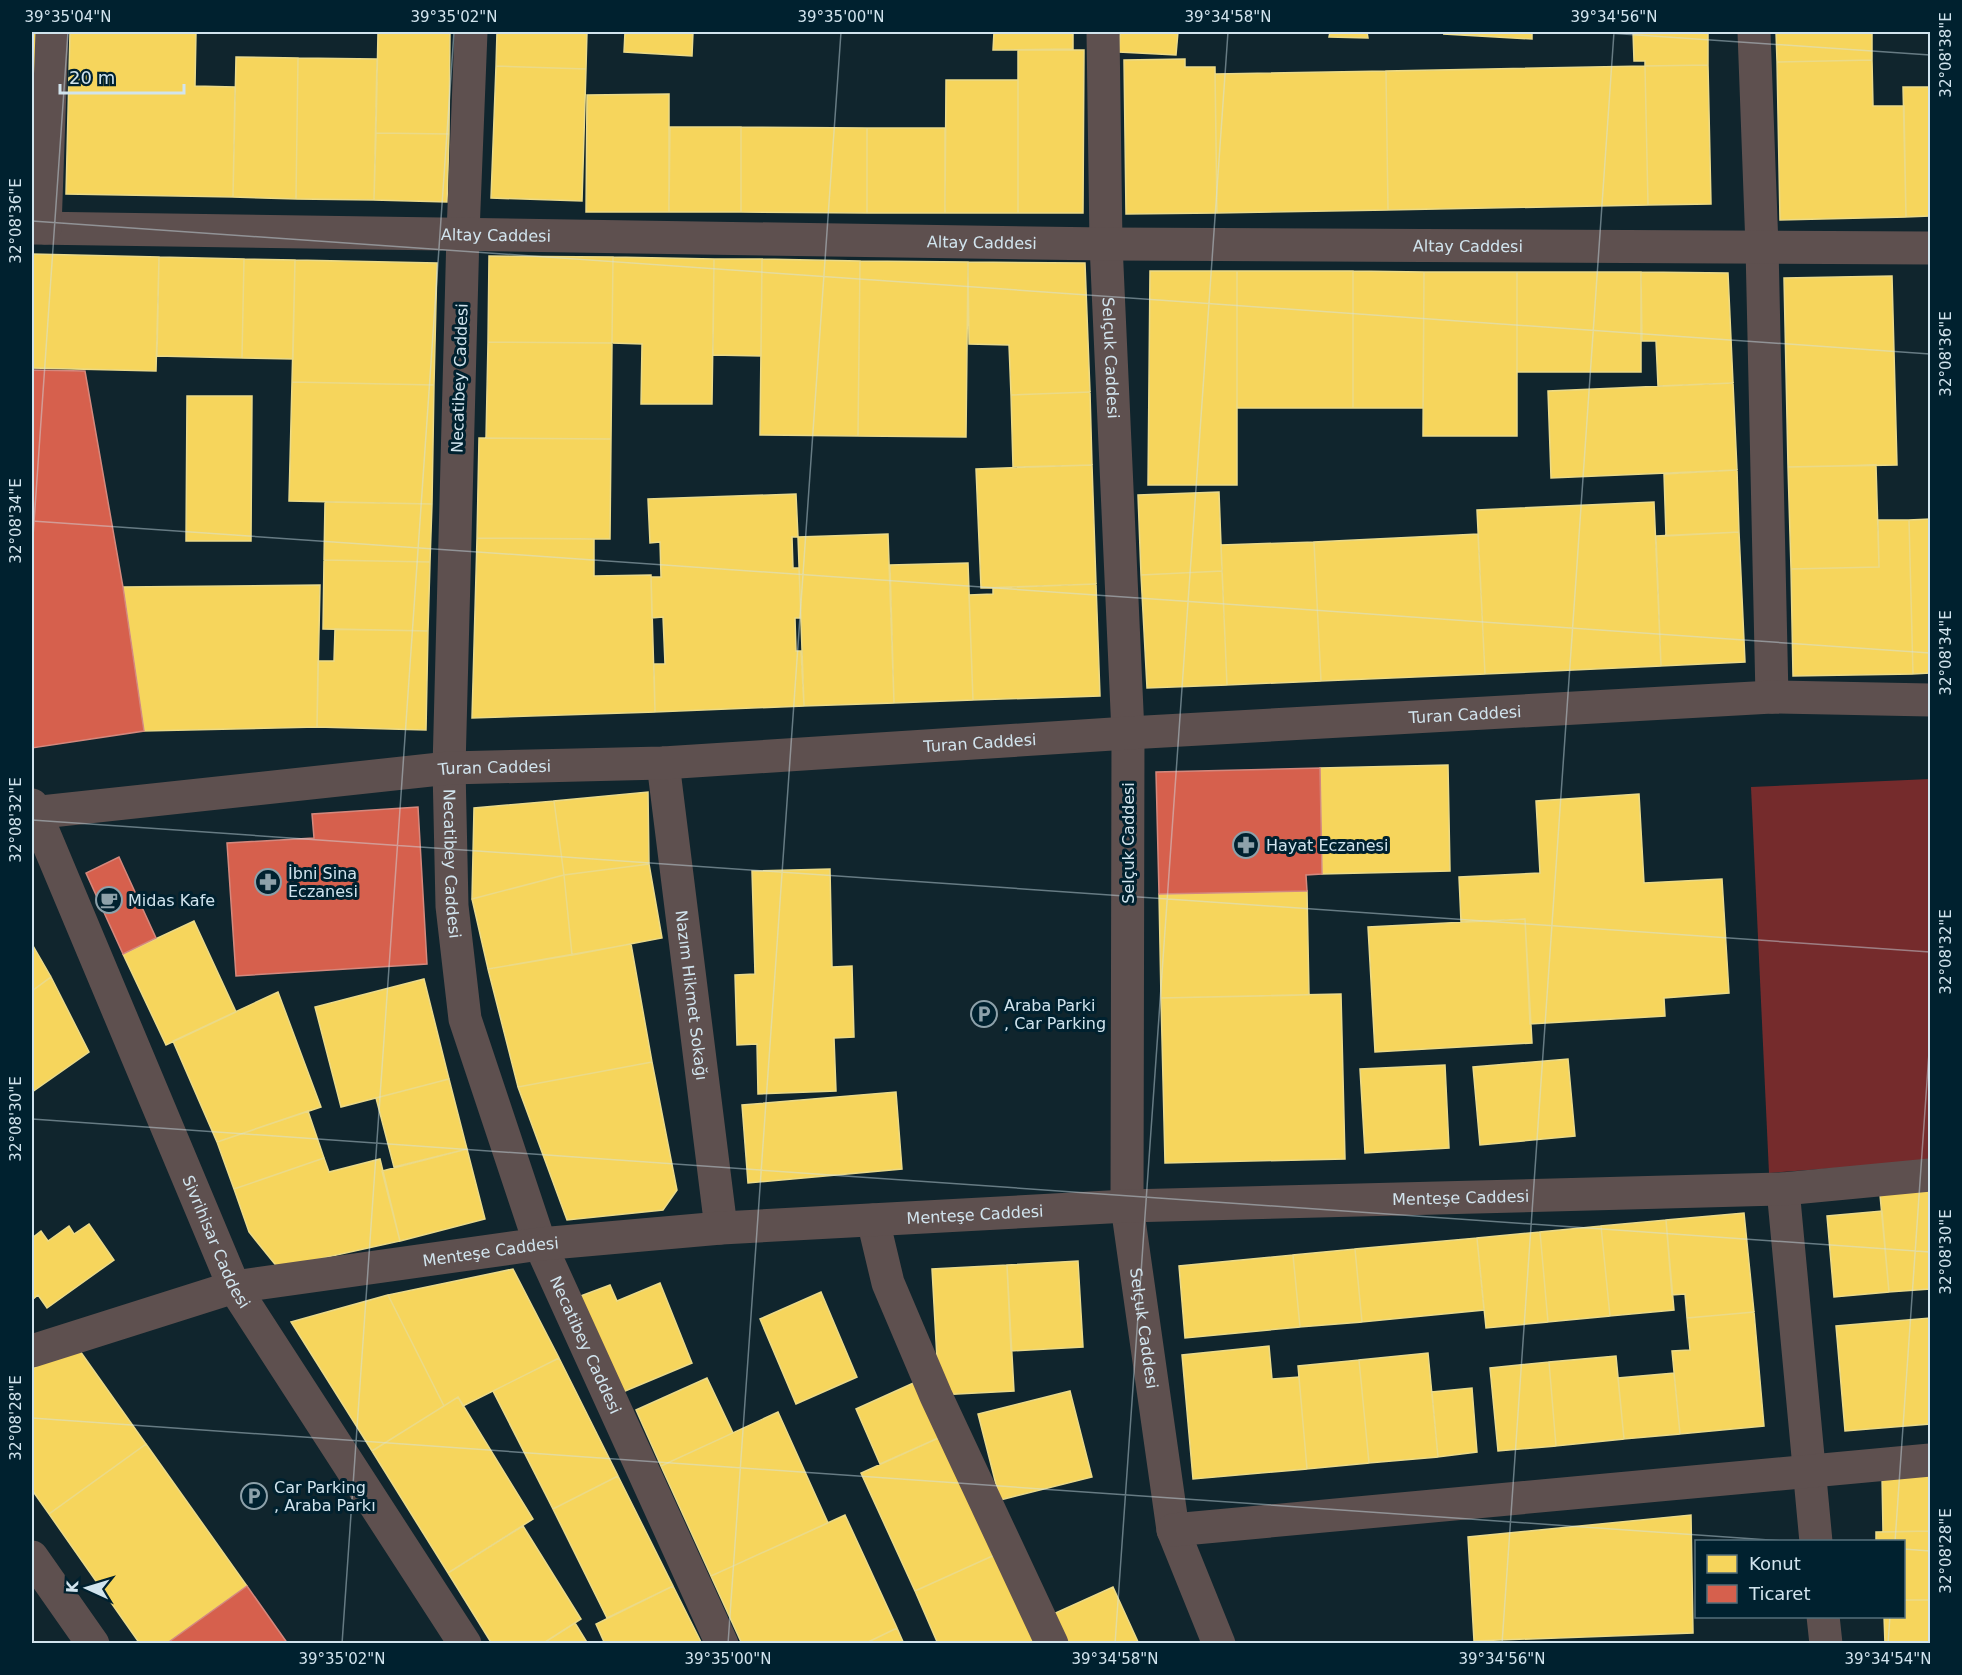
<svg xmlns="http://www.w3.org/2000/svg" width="1962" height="1675" viewBox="0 0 1962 1675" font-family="'DejaVu Sans',sans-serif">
  <rect width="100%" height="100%" fill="#10252d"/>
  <!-- green -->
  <path fill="#752b2c" d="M1930 779V1161L1769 1173 1751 787Z"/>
  <!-- homes -->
  <path fill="#f6d55c" stroke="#ebda88" stroke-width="1.5" d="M32 32H42L32 194Z
    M70 32H196L195 86 235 87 233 197 66 194Z
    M378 32H450L449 134 376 133Z
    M497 32H587L586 69 496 66Z
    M625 32H693L692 56 624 52Z
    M994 32H1073V49L993 50Z
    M1120 32H1178L1176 55 1119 52Z
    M1330 32H1367L1368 38 1329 37Z
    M1445 32H1532V39L1444 34Z
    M1633 32H1708V65L1645 66V61H1634Z
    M1776 32H1872V60L1777 62Z
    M1018 50H1084L1083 213H1018Z
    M236 57 298 58 296 199 233 197Z
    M298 58 377 59 374 200 296 199Z
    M1185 59V67H1215L1217 213 1126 214 1124 60Z
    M1872 60 1873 106H1904L1906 217 1780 220 1777 62Z
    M1708 65 1711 204 1648 205 1645 66Z
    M496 66 586 69 582 201 491 198Z
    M1645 66 1648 205 1388 210 1386 71Z
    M1386 71 1388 210 1217 213 1215 74Z
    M946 80H1018V213H945Z
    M1903 87H1930V216L1906 217Z
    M669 94V212H586L587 95Z
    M670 127H741V212H669Z
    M741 127 867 128V213L741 212Z
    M867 128H945V213H867Z
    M376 133 449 134 447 202 374 200Z
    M32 254 159 257 156 371 32 368Z
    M489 256 613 257 612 343 488 342Z
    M159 257 244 259 242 358 157 356Z
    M613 257 714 259 712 404H641L642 344 612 343Z
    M244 259 295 260 293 359 242 358Z
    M714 259H762L761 356 713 355Z
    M762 259 860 261 858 436 760 435Z
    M295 260 437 263 434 385 292 382Z
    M860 261 968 262 966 437 858 436Z
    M968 262 1085 263 1090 392 1011 395 1009 345 969 344Z
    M1150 271H1237V485H1148Z
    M1237 271H1353V408H1237Z
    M1353 271 1424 272 1423 408H1353Z
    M1424 272H1517V436H1423Z
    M1517 272H1641V372H1517Z
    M1641 272 1728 273 1733 383 1658 386 1656 341H1642Z
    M1892 276 1897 465 1788 467 1784 278Z
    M488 342 612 343 611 439 486 438Z
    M292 382 434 385 432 504 289 501Z
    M1733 383 1737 470 1551 478 1548 391Z
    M1090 392 1092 465 1013 467 1011 395Z
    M187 396H252L251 541H186Z
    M479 438 611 439 610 539 477 538Z
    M1092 465 1096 584 981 588 976 469Z
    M1876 465 1879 567 1791 569 1788 467Z
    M1737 470 1739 532 1666 536 1664 474Z
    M1219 492 1222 571 1141 575 1138 495Z
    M796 494 798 537H792L793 568H799L801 618H795L796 651H801L804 706 655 712 654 664H665L663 617 652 618 651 577H661L660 542 650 543 648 499Z
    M325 502 432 504 430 562 324 560Z
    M1654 502 1661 666 1485 674 1477 510Z
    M1930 519V673L1913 674 1909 520Z
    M1878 520H1909L1913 674 1793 676 1791 569 1879 567Z
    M1739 532 1745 662 1661 666 1656 536Z
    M888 534 894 703 804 706 798 537Z
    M1478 534 1485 674 1321 681 1314 542Z
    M477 538 594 539V576L651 575 655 712 472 718Z
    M1314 542 1321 681 1227 685 1221 545Z
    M324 560 430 562 428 631 323 629Z
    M968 563 973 700 894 703 890 565Z
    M1222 571 1227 685 1147 688 1141 575Z
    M1096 584 1100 696 973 700 969 595 993 594V588Z
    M320 585 317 727 144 731 123 587Z
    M335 629 428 631 426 730 317 727 318 661H334Z
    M1448 765 1450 871 1322 874 1320 768Z
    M648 792 649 864 564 875 554 801Z
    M1639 794 1644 883 1722 879 1729 993 1664 998 1665 1016 1530 1024 1525 919 1461 922 1459 877 1540 873 1536 801Z
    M554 801 564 875 472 899 474 808Z
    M649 864 662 938 572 955 564 875Z
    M830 869 832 967 852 966 854 1037 834 1038 836 1091 758 1094 757 1044 737 1045 735 975 755 974 752 871Z
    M564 875 572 955 488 969 472 899Z
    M1307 891 1309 995 1161 998 1159 894Z
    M1525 919 1532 1043 1375 1052 1368 927Z
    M194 921 236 1012 166 1045 123 954Z
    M32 944 51 977 32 991Z
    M631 944 652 1062 518 1087 488 969Z
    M51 977 89 1052 32 1092V991Z
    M424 979 449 1079 341 1107 315 1007Z
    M278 992 321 1107 217 1142 173 1041Z
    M1341 994 1345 1159 1165 1163 1161 998Z
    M1568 1059 1575 1136 1480 1145 1473 1067Z
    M652 1062 677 1190 663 1210 567 1220 518 1087Z
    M1445 1065 1449 1148 1365 1153 1360 1069Z
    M449 1079 467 1149 394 1167 376 1098Z
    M896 1092 902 1169 748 1183 742 1105Z
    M308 1111 324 1158 234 1189 217 1142Z
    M467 1149 485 1219 400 1241 382 1171Z
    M324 1158 329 1172 380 1159 400 1241 278 1268 249 1232 234 1189Z
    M1930 1191V1289L1889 1292 1880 1195Z
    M1882 1211 1889 1292 1834 1297 1827 1216Z
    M1744 1213 1754 1312 1687 1318 1685 1294 1672 1295 1666 1220Z
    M1666 1220 1674 1310 1610 1316 1601 1226Z
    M89 1224 114 1260 47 1308 38 1295 32 1300V1238L41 1231 48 1241 69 1226 74 1234Z
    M1601 1226 1610 1316 1548 1322 1540 1232Z
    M1540 1232 1548 1322 1486 1328 1477 1238Z
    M1477 1238 1484 1310 1362 1322 1355 1249Z
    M1355 1249 1362 1322 1300 1327 1293 1255Z
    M1293 1255 1300 1327 1185 1338 1179 1266Z
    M1078 1261 1083 1347 1011 1351 1007 1265Z
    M1007 1265 1014 1391 939 1395 932 1269Z
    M513 1269 559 1358 463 1406 458 1397 444 1406 388 1295Z
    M660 1283 692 1363 618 1394 578 1297 610 1285 617 1301Z
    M821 1292 857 1377 796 1404 760 1319Z
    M388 1295 444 1406 372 1451 291 1322Z
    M1754 1312 1764 1426 1680 1434 1672 1351 1690 1350 1687 1318Z
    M1930 1318V1424L1845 1431 1836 1326Z
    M75 1344 146 1444 49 1514 32 1490V1369Z
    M1269 1346 1272 1379 1299 1377 1307 1469 1193 1479 1182 1355Z
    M1428 1353 1438 1457 1369 1463 1359 1360Z
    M1616 1356 1624 1439 1556 1446 1549 1362Z
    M559 1358 618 1476 553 1509 493 1391Z
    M1359 1360 1369 1463 1307 1469 1298 1366Z
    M1549 1362 1556 1446 1498 1451 1490 1368Z
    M1674 1373 1680 1434 1624 1439 1618 1378Z
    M707 1378 733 1433 661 1466 636 1410Z
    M920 1380 945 1435 880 1464 856 1409Z
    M1472 1388 1477 1452 1438 1457 1432 1392Z
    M1070 1391 1092 1477 1000 1500 978 1414Z
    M458 1397 533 1519 448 1573 372 1451Z
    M778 1412 828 1523 711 1576 661 1466Z
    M945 1435 999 1553 915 1591 861 1473Z
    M146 1444 247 1586 166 1644H140L49 1514Z
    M1930 1475V1531L1883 1532 1882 1476Z
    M618 1476 673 1586 607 1618 553 1509Z
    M845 1515 897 1628 864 1644H742L711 1576Z
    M1691 1515 1693 1633 1474 1641 1468 1537Z
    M523 1526 581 1619 542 1644H492L448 1573Z
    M1930 1531V1600H1904V1542H1876V1532Z
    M999 1553 1040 1644H938L915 1591Z
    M673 1586 702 1644H605L596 1624Z
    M1113 1587 1139 1644H1067L1053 1614Z
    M1904 1600H1930V1644H1885L1884 1616H1904Z
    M575 1623 588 1644H542Z
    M897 1628 904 1644H864Z"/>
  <!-- shops -->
  <path fill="#d6604d" stroke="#d4887d" stroke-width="1.5" d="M32 370 85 371 123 587 144 731 32 748Z
    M1320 768 1322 874 1306 875 1307 891 1159 894 1156 772Z
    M418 807 427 964 236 976 227 843 314 838 312 814Z
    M119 857 156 938 123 954 86 873Z
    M247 1586 288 1644H166Z"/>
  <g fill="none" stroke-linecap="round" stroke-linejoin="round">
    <!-- minor -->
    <g stroke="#5e504f" stroke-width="33">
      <path id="s1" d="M471 32 463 233 449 768 452 906 465 1019 540 1244 722 1644"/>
      <path id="s2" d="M1103 32 1106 244 1128 733 1127 1206 1173 1530 1219 1644"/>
      <path d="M1754 32 1762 247 1772 697"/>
      <path id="s3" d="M32 228 1106 244 1930 248"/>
      <path d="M45 228 52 32"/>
      <path id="s4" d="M663 763 721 1228"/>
      <path id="s5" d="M32 805 234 1287 465 1644"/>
      <path id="s6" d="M32 813 449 768 663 763 1128 733 1772 697 1930 700"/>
      <path d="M1783 1189 1816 1542"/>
      <path d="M873 1220 888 1283 936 1396 1052 1644"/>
      <path id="s7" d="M32 1351 234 1287 540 1244 721 1228 1127 1206 1783 1189 1930 1175"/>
      <path d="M1173 1530 1930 1460"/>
      <path d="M32 1557 93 1644"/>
      <path d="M1823 1616 1826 1644"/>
    </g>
  </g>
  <!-- ticks -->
  <path fill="none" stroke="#d1e4ee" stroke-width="1.5" stroke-opacity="0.45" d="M1594 32 1930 55M32 221 1930 354M32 521 1930 653M32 551 68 32M32 820 1930 952M32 1119 1930 1252M32 1418 1797 1542M1895 1542 1930 1038M1904 1549 1930 1551M342 1644 454 32M728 1644 841 32M1115 1644 1228 32M1502 1644 1614 32M1888 1644 1890 1616"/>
  <!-- icons -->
  <defs>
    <symbol id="pharmacy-ring" viewBox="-11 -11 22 22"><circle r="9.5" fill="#00212f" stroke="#8da1aa" stroke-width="1.5"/><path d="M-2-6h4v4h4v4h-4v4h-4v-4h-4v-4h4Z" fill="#8da1aa"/></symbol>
    <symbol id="cafe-ring" viewBox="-11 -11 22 22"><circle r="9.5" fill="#00212f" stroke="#8da1aa" stroke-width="1.5"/><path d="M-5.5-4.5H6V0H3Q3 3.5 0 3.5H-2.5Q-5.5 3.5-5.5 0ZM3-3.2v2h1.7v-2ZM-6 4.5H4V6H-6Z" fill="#8da1aa"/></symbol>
    <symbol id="parking-ring" viewBox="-11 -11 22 22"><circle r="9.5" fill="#00212f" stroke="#8da1aa" stroke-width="1.5"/><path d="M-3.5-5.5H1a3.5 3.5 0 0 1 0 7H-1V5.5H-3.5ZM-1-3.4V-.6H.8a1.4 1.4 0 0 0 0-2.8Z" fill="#8da1aa"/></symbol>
  </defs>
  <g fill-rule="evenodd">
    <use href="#pharmacy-ring" x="1231" y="830" width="30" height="30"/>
    <use href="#pharmacy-ring" x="253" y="867" width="30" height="30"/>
    <use href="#cafe-ring" x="94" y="885" width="30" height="30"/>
    <use href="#parking-ring" x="969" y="999" width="30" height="30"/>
    <use href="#parking-ring" x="239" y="1481" width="30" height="30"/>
  </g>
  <g text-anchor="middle" stroke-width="6" stroke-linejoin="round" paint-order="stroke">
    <!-- street labels -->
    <g font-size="16" fill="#d1e4ee" stroke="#00212f">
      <text dy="6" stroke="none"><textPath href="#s3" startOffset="464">Altay Caddesi</textPath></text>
      <text dy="6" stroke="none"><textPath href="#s3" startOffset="950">Altay Caddesi</textPath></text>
      <text dy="6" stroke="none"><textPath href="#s3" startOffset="1436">Altay Caddesi</textPath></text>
      <text dy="6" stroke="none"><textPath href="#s2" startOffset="326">Selçuk Caddesi</textPath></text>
      <text transform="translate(459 378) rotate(-88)" y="6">Necatibey Caddesi</text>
      <text dy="6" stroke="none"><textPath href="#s6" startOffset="1437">Turan Caddesi</textPath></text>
      <text dy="6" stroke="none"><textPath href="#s6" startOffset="951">Turan Caddesi</textPath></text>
      <text dy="6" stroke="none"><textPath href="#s6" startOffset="465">Turan Caddesi</textPath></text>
      <text transform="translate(1128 843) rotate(-90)" y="6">Selçuk Caddesi</text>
      <text dy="6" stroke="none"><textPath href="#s1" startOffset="832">Necatibey Caddesi</textPath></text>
      <text dy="6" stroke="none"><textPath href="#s4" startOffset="234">Nazım Hikmet Sokağı</textPath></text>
      <text dy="6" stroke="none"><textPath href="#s7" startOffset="1443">Menteşe Caddesi</textPath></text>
      <text dy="6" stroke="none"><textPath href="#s7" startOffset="957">Menteşe Caddesi</textPath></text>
      <text dy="6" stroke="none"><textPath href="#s5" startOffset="474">Sivrihisar Caddesi</textPath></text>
      <text dy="6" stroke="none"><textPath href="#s7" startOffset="471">Menteşe Caddesi</textPath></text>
      <text dy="6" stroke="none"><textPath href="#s2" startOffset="1298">Selçuk Caddesi</textPath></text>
      <text dy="6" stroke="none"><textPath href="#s1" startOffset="1336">Necatibey Caddesi</textPath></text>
    </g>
    <!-- poi labels -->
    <g font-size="16" fill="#d1e4ee" stroke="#00212f" text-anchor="start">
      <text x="1266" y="851">Hayat Eczanesi</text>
      <text x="288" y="879">İbni Sina<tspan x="288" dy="18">Eczanesi</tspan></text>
      <text x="128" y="906">Midas Kafe</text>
      <text x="1004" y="1011">Araba Parki<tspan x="1004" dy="18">, Car Parking</tspan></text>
      <text x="274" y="1493">Car Parking<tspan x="274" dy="18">, Araba Parkı</tspan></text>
    </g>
  </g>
  <!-- border -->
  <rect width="1962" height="1675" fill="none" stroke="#00212f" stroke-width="66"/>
  <!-- legend -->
  <rect x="1695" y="1540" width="210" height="78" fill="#00212f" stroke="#546f7b" stroke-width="1.5"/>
  <rect x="1707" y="1555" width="30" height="18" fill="#f6d55c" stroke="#546f7b" stroke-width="1.5"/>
  <text x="1749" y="1570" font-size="18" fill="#d1e4ee">Konut</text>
  <rect x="1707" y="1585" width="30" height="18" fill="#d6604d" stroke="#546f7b" stroke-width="1.5"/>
  <text x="1749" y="1600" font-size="18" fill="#d1e4ee">Ticaret</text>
  <!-- north arrow -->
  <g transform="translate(87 1588) rotate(274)" stroke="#00212f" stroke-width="4.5" paint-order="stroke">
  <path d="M0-4.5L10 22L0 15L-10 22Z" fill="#d1e4ee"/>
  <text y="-9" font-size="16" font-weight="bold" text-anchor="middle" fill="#d1e4ee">K</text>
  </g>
  <!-- scale -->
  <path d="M60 84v9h124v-9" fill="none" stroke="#d1e4ee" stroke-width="3"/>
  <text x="69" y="84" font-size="18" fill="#d1e4ee" stroke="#00212f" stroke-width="4.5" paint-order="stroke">20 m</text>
  <rect x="33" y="33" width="1896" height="1609" fill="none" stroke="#d1e4ee" stroke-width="2"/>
  <g font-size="15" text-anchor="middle" fill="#d1e4ee">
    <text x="68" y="22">39°35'04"N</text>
    <text x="454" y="22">39°35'02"N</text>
    <text x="841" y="22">39°35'00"N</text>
    <text x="1228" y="22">39°34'58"N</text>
    <text x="1614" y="22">39°34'56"N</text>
    <text transform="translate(1946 55) rotate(-90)" y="5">32°08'38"E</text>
    <text transform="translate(16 221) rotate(-90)" y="5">32°08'36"E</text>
    <text transform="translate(1946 354) rotate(-90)" y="5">32°08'36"E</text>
    <text transform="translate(16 521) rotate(-90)" y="5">32°08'34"E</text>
    <text transform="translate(1946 653) rotate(-90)" y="5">32°08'34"E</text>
    <text transform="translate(16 820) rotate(-90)" y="5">32°08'32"E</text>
    <text transform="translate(1946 952) rotate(-90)" y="5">32°08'32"E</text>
    <text transform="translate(16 1119) rotate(-90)" y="5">32°08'30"E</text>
    <text transform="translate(1946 1252) rotate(-90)" y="5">32°08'30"E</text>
    <text transform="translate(16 1418) rotate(-90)" y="5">32°08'28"E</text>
    <text transform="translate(1946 1551) rotate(-90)" y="5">32°08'28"E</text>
    <text x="342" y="1664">39°35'02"N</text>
    <text x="728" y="1664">39°35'00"N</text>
    <text x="1115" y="1664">39°34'58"N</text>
    <text x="1502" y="1664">39°34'56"N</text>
    <text x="1888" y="1664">39°34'54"N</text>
  </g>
</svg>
